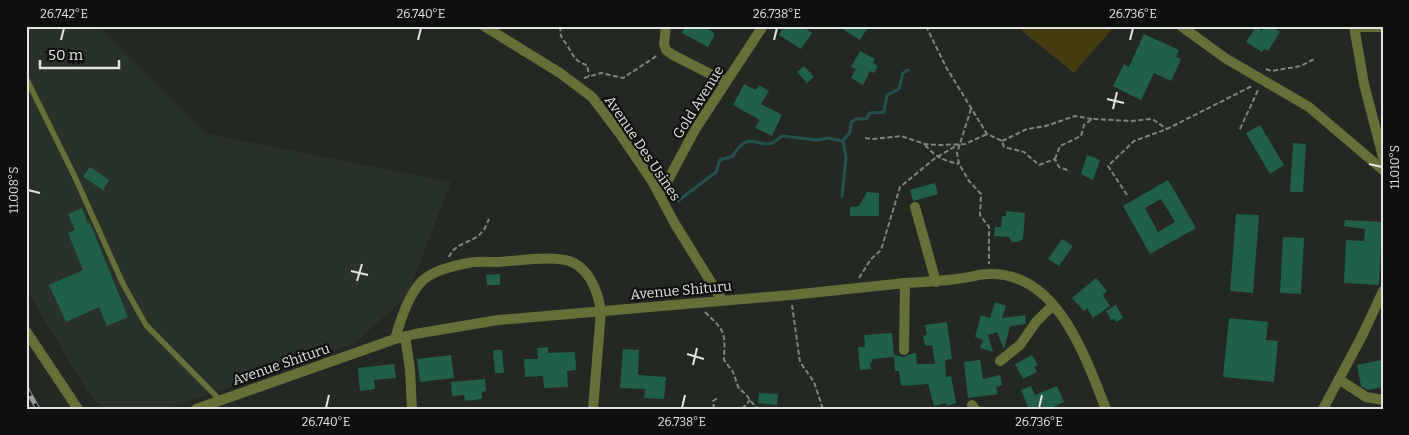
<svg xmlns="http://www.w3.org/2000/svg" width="1409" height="435" viewBox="0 0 1409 435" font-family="Bitter,serif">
  <rect width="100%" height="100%" fill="#232823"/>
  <!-- built -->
  <path fill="#293228" d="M26 26H99L207 134 451 182 407 296 355 343 166 409H103L87 391 26 289Z"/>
  <!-- green -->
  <path fill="#453a10" d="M1016 26H1115L1074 73Z"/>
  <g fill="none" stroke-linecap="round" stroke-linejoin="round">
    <!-- stream -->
    <path stroke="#24514e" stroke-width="3" d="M842 196 846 157 843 141
      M678 201 716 172 720 160 733 156C749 128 757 149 772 143 775 142 779 138 782 136L817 140 828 138 843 141 850 132 851 122 856 119H866L870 113 884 112 887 95 899 89 903 73 908 70"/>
  </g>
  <!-- building -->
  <path fill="#206049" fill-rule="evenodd" d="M686 26H703L714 33V36L708 47 682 33Z
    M784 26H802L812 33 801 49 779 35Z
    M838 26H869L860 40Z
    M1265 26H1271L1280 32 1268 51 1264 49 1262 52 1246 42 1256 27 1262 31Z
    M1144 34 1179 50 1176 57 1181 59 1171 81 1154 73 1141 100 1113 86 1124 64 1129 67Z
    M860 51 875 59 873 63 878 66 874 73 870 71 863 85 851 78 856 69 851 67Z
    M804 66 814 77 807 83 797 72Z
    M744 84 756 90 759 85 769 91 761 104 782 115 772 136 755 128 760 120 733 105Z
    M1260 125 1284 165 1270 174 1246 133Z
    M1293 143 1306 144 1303 192H1290Z
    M1087 155 1100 160 1093 180 1081 174Z
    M90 167 109 180 103 190 83 177Z
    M1168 180 1196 228 1150 254 1123 206ZM1161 199 1175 222 1158 232 1145 208Z
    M935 183 938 194 913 201 910 190Z
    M867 192 879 193V216H850V207L859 206Z
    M82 208 88 224 90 223 128 317 107 326 99 307 66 322 49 285 83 270 68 233 75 230 68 214Z
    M1006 211 1025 213 1023 239 1019 242H1012L1009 237 994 236 995 227H1001L1002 216H1006Z
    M1236 214 1259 215 1253 293 1230 291Z
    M1345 220 1382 222 1379 285 1344 283 1346 240 1364 241 1365 229 1344 226Z
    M1283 237 1304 238 1301 294 1280 293Z
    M1062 239 1073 246 1059 266 1048 259Z
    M500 274V285H487L486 275Z
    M1096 278 1107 291 1103 295 1110 306 1093 318 1087 308 1084 311 1072 298Z
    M995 302 1006 306 1002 318 1025 315 1026 324 1010 326 1004 349 997 332 988 335 993 352 980 348 983 340 975 337 981 315 990 318Z
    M1116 305 1123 318 1116 322 1114 319 1111 320 1106 311Z
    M1229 318 1268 322 1266 340 1278 341 1274 382 1223 377Z
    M947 322 952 359 945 360 946 377 951 376 956 403 947 406 946 403 934 406 928 384 901 386 899 371H895L894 355 904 357 910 354 916 353 917 364H935L932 345 925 346 923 336 927 335 925 325Z
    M892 333 894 357 872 359V362L870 363 871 369 860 370 858 347H865L864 335Z
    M548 347V353L575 352 576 370 567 371 568 387 544 388 543 376 525 377 524 359H538L537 348Z
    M623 349 639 350 638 375 666 377 664 399 644 398 645 389 620 388Z
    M493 350H502L504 373H495Z
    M451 355 454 378 420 382 417 359Z
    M1032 355 1038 365 1034 367 1037 372 1023 379 1015 364Z
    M980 360 983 379 1000 375 1002 385 996 387 998 394 968 398 964 362Z
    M1381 360 1383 387 1368 390 1361 386 1357 365Z
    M394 364 396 378 374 380 375 389 360 391 358 368Z
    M485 379 486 391 482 392V399L465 401 464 395 452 396 451 382Z
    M1031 386 1035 395 1057 386 1064 402 1049 409H1044L1041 405 1029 409 1021 390Z
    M759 393 778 394 777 405 758 403Z"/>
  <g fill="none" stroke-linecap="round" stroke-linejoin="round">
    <!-- path -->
    <path stroke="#818580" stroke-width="2" stroke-dasharray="5 2.5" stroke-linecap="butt" d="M561 26C559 36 562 38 567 45 573 55 575 62 587 65L589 76
      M926 26 946 67 987 134 1002 141 1004 147 1024 152 1039 165 1055 159 1059 167 1070 171
      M1266 69 1271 71 1301 66 1314 59
      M584 78 601 73 623 78 658 55
      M971 109 957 153 959 164 969 181 981 194 980 215 989 227V264
      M1240 129 1259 88
      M865 138 872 139 901 136 925 144 940 145 965 144 987 134
      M1002 141 1027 129 1046 126 1075 116 1092 119
      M925 145C937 158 943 160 959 164
      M1055 159 1060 146 1081 136 1084 125 1092 119 1131 121 1152 119 1167 129
      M1127 195 1108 166 1134 141 1167 129 1252 86
      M449 257C455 242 473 243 481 233 485 230 487 223 489 219
      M859 278 871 259 881 250 900 187 934 159 959 144
      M792 305 800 362 814 382 823 409
      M705 312C726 332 725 332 724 360L733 372 739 389C748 394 750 403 759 409
      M714 409 713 401 718 398
      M742 409 750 400"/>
    <!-- service -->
    <path stroke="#657036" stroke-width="5.5" d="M26 78 74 175 123 284 146 325 220 400"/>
    <!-- minor -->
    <path stroke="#657036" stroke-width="10" d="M484 26 560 73 592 97 620 134 652 181 675 224 722 300
      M666 26 664 44 666 50 673 55 726 82
      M1181 26 1225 58 1309 107 1383 170
      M1355 27H1383
      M660 195 696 128 763 26
      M915 207 936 282
      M26 331 78 409
      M405 336 410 369 412 409
      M395 339C400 321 409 294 422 281 434 270 453 266 468 263 478 261 488 262 498 262 518 261 557 254 574 263 591 272 598 293 601 311L593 409
      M904 350 905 283
      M1000 361 1020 345 1036 322 1053 305
      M1340 380 1366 397 1383 400
      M972 405 975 409
      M196 409 395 339 415 334 498 320 791 295 905 283C925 282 944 281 963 278 971 277 980 274 989 274 1058 272 1085 357 1106 409"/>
    <!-- tertiary -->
    <path stroke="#657036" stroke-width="10" d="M1354 26 1364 84 1383 157
      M1323 409 1362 336 1383 291"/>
    <defs>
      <path id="rail" d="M26 388 38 409"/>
    </defs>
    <!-- rail casing -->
    <use href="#rail" stroke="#989c98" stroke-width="5"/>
    <!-- rail -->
    <use href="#rail" stroke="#0e100e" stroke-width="3" stroke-dasharray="9" stroke-linecap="butt"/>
  </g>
  <!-- ticks -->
  <path fill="none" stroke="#e1e4e0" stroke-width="2" d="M61 40 64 28M418 40 421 28M774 40 777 28M1130 40 1133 28M1107 99 1124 103M1113 109 1117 92M1369 164 1382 167M28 190 40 193M351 271 368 275M357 281 362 264M687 354 704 359M693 365 697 348M326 408 329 395M682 408 685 395M1039 408 1042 395"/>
  <g text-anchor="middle" stroke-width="4.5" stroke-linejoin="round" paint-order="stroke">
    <!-- street labels -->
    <g font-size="14" fill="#e1e4e0" stroke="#0e100e">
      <text transform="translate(698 102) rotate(-58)" y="5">Gold Avenue</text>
      <text transform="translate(643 148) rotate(56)" y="5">Avenue Des Usines</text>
      <text transform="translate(681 290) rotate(-5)" y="5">Avenue Shituru</text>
      <text transform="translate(281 364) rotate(-19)" y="5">Avenue Shituru</text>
    </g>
  </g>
  <!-- border -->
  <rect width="1409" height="435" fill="none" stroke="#0e100e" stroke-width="55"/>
  <!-- scale -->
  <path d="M40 60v8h79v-8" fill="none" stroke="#e1e4e0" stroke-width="2.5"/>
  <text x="48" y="60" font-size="15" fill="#e1e4e0" stroke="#0e100e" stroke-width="4" paint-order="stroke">50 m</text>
  <rect x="28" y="28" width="1354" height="380" fill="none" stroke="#e1e4e0" stroke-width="2"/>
  <g font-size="12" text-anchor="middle" fill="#e1e4e0">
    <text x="64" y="18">26.742°E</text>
    <text x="421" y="18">26.740°E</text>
    <text x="777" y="18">26.738°E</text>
    <text x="1133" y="18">26.736°E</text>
    <text transform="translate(1395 167) rotate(-90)" y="4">11.010°S</text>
    <text transform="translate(14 190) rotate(-90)" y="4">11.008°S</text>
    <text x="326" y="426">26.740°E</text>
    <text x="682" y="426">26.738°E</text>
    <text x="1039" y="426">26.736°E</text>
  </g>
</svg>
